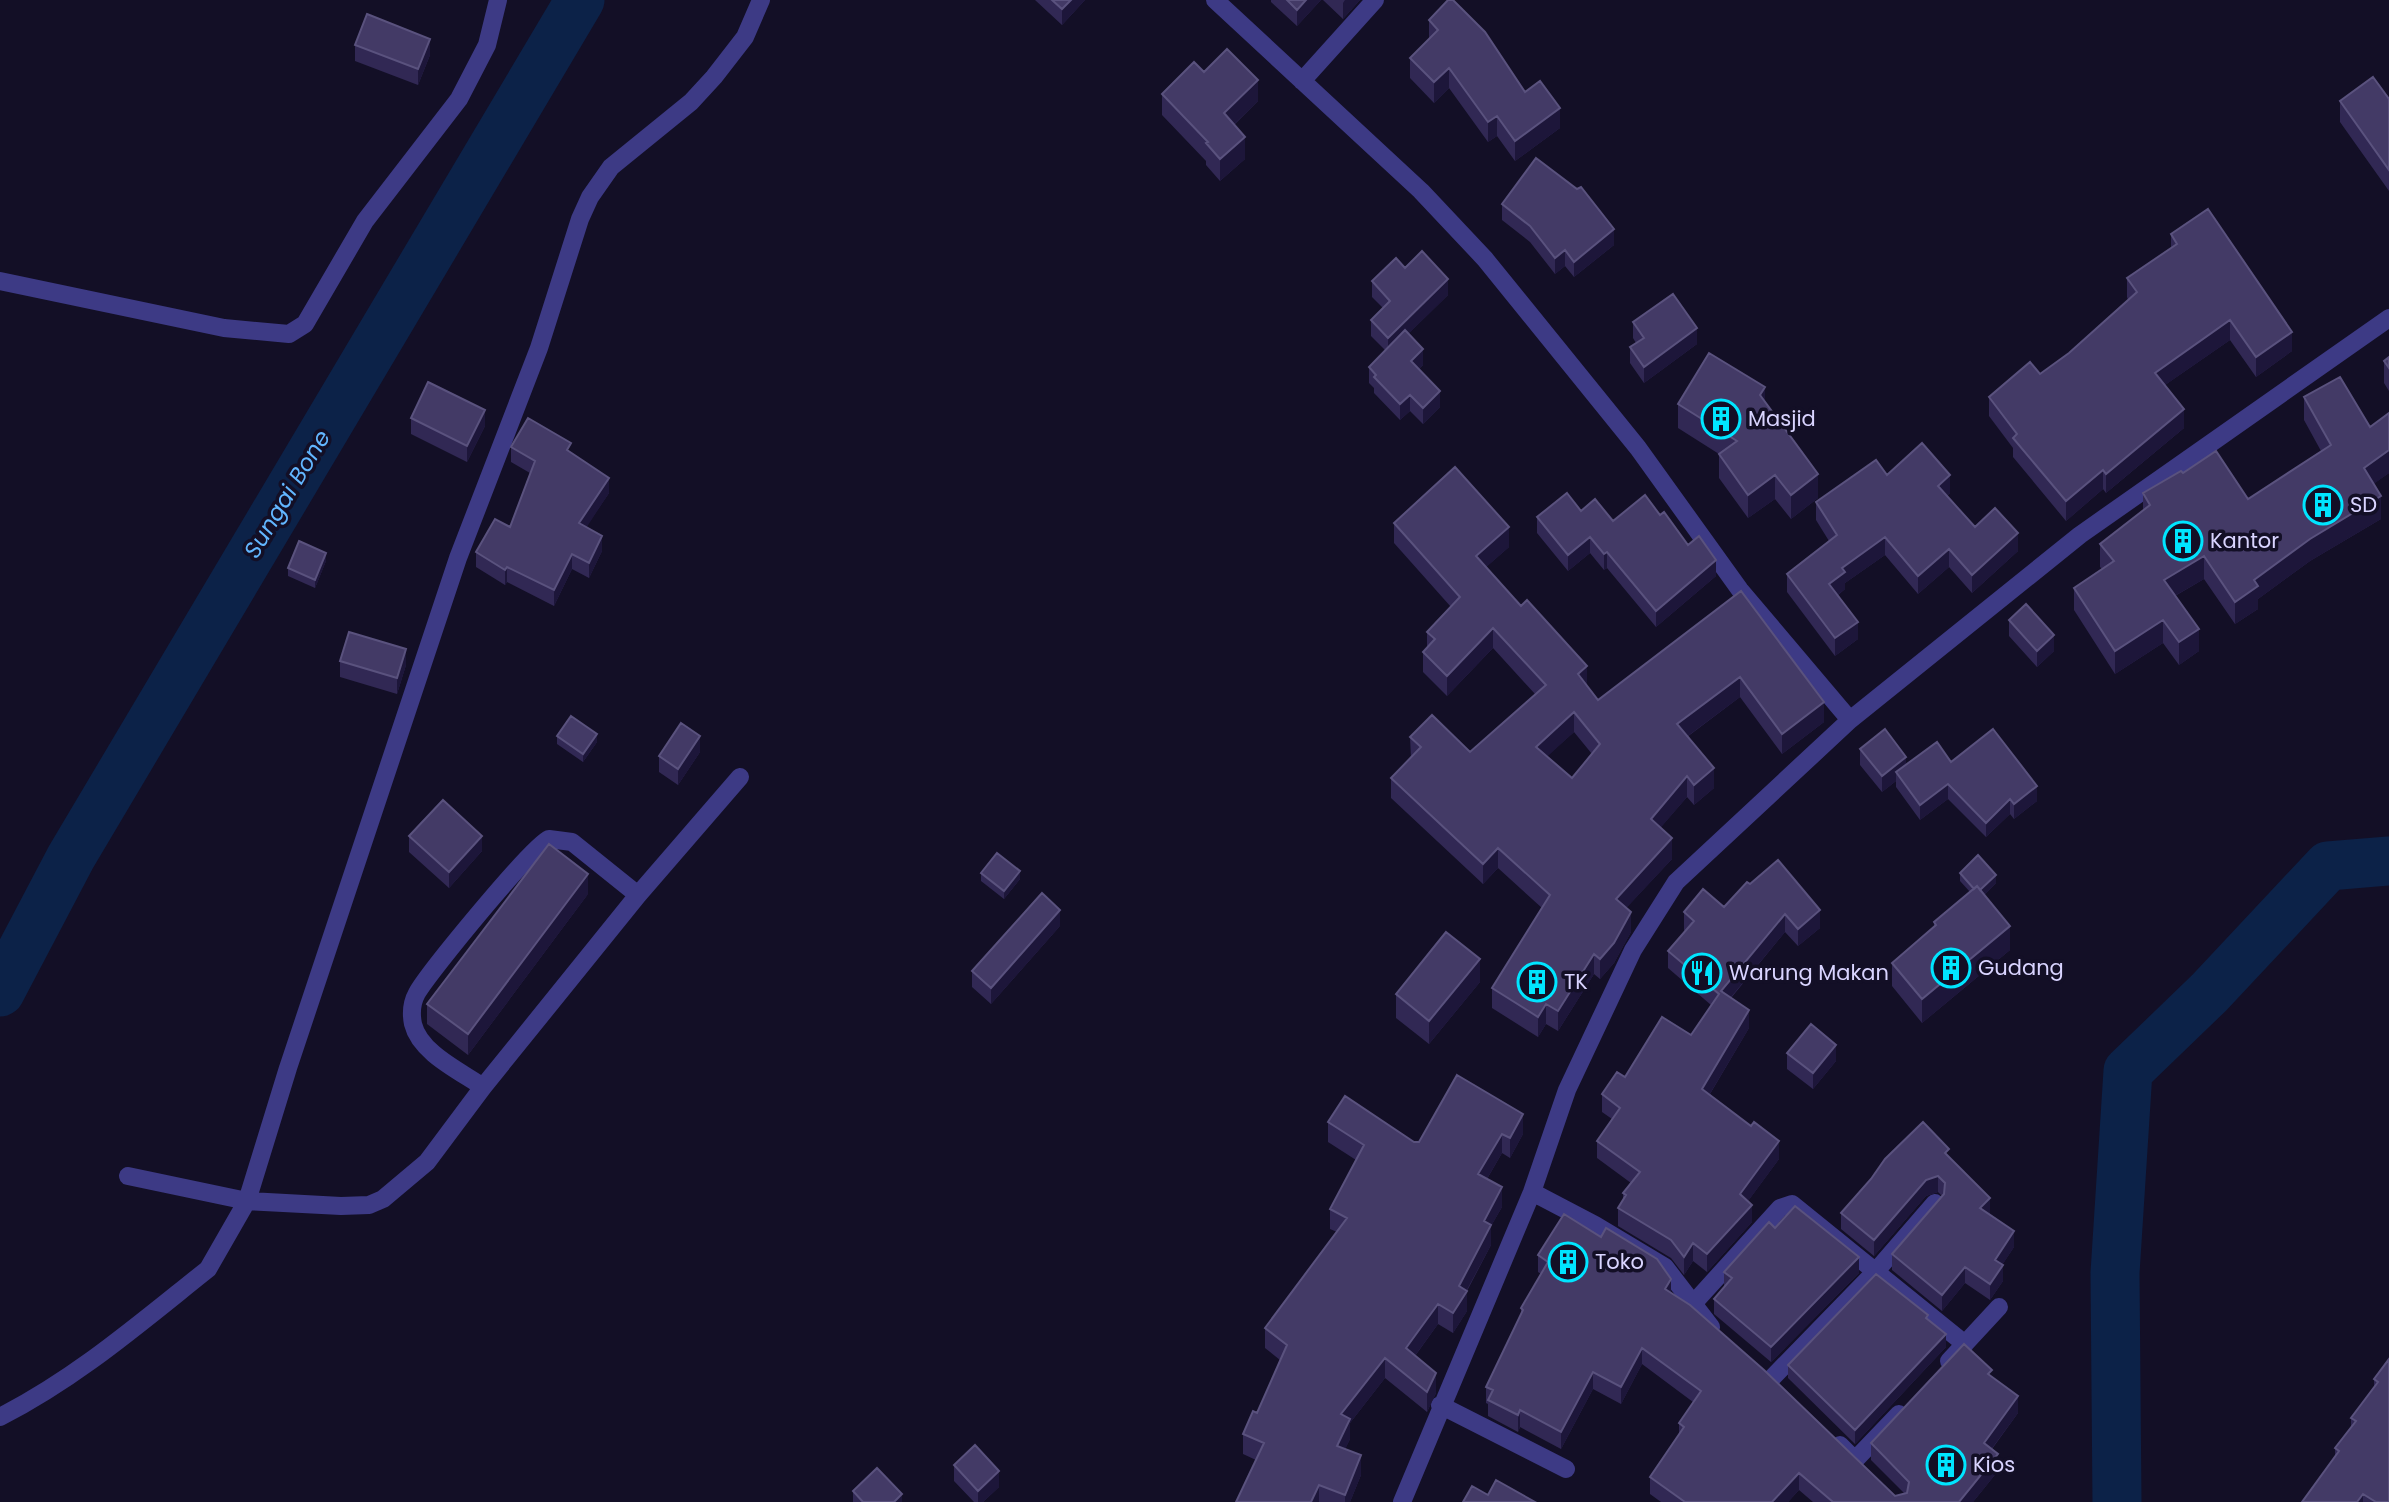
<svg xmlns="http://www.w3.org/2000/svg" width="2389" height="1502" viewBox="0 0 2389 1502" font-family="Poppins,sans-serif">
  <rect width="100%" height="100%" fill="#130f26"/>
  <g fill="none" stroke-linecap="round" stroke-linejoin="round">
    <!-- river -->
    <path stroke="#0c2248" stroke-width="49" d="M0 992 71 857 580 0
      M2117 1502 2115 1273 2128 1071 2209 993 2328 866 2389 861"/>
    <!-- minor -->
    <path stroke="#3d3a85" stroke-width="18" d="M1215 0 1421 191 1485 259 1638 448 1740 590 1850 720
      M1302 81 1375 0
      M0 281 224 328 289 334 305 324 365 221 459 99 487 45 498 0
      M483 1087C460 1071 420 1053 413 1024 411 1014 412 1002 417 993 429 972 533 845 549 839L572 842 638 895
      M128 1176 247 1201 341 1206 369 1205 383 1199 427 1162 483 1087 638 895 740 777
      M1532 1192 1595 1225 1665 1267 1711 1327
      M1692 1305 1780 1208 1792 1204 1965 1344
      M1949 1361 1999 1307
      M1772 1378 1877 1270 1935 1203
      M1440 1405 1566 1469
      M0 1417C78 1377 140 1323 208 1269L247 1201 288 1068 458 558 539 348 580 219 590 197 611 167 691 102 714 77 745 37 761 0
      M1840 1445 1855 1460 1899 1414
      M1402 1502 1532 1192 1567 1090 1633 950 1676 882 1850 720 2080 535 2389 318"/>
  </g>
  <!-- wall -->
  <path fill="#312854" fill-rule="evenodd" d="M1035 0H1085L1062 25Z
    M1271 0H1321L1297 26 1271 2Z
    M1323 0H1360L1343 19Z
    M1429 20 1525 92 1560 128 1515 161 1497 136 1488 142 1449 88 1434 103 1410 78V58L1429 39Z
    M355 45 430 55 418 85 355 61Z
    M1204 72 1258 101 1234 125 1245 159 1220 181 1206 165V161L1162 115V94Z
    M2389 99V191L2340 122V101Z
    M1502 204 1614 245 1574 277 1565 266 1555 274 1530 242 1502 220Z
    M2171 234 2292 351 2256 377 2230 340 2165 385 2184 428 2106 493 2103 489 2066 521 2013 457V448L1989 416V397L2040 374 2069 353 2128 300 2127 297V278L2171 248Z
    M1405 268 1448 295 1408 334 1423 365 1419 369 1440 407 1423 424 1410 411 1400 420 1374 393V388L1369 383V367L1385 350 1371 336V320L1383 308 1372 297V281Z
    M1633 322 1697 344 1644 383 1630 363V347L1636 343 1633 338Z
    M2389 357V391L2384 383V361Z
    M2304 397 2370 427 2389 413V473L2373 484 2381 519 2310 561 2258 599V609L2235 624 2204 579 2175 596 2199 651 2179 665 2163 643 2115 674 2074 610V588L2102 569 2100 567V544L2143 511V493L2183 473 2248 499 2321 451 2304 420Z
    M1765 401 1818 498 1791 519 1775 499 1748 518 1719 478V454L1678 428V404Z
    M411 418 485 426 467 462 411 434Z
    M511 447 571 453 609 493 586 527 602 551 589 578 572 569 554 606 507 582 505 585 476 567V552L510 527 530 473 511 462Z
    M1887 475 1950 493 1947 496 1975 527 2018 551 1972 593 1949 567 1918 594 1885 555 1845 583V589L1837 596 1858 639 1835 656 1787 592V574L1829 541 1816 520V502Z
    M1581 511 1613 521 1660 515 1716 576 1656 627 1607 568 1604 570 1590 553 1568 571 1537 533V517Z
    M1394 523 1509 547 1486 567 1598 700 1741 591 1824 722 1782 754 1740 697 1687 737 1714 788 1694 805 1687 797 1660 828 1672 859 1626 908 1631 932 1614 963 1600 979 1594 974 1558 1031 1546 1024 1538 1037 1492 1008V988L1542 908 1498 868 1483 884 1391 798V778L1411 758 1410 737 1470 752 1535 694 1493 648 1447 696 1423 672V652L1427 648V632L1451 607 1394 543ZM1574 732 1592 754 1572 778 1547 756Z
    M326 561 315 588 288 576V568Z
    M2009 620 2054 651 2037 667 2009 636Z
    M340 661 406 665 397 694 340 677Z
    M557 736 597 742 583 762 557 744Z
    M1860 749 1906 764 1951 762 2037 801 2014 819 2010 814 1986 837 1948 799 1920 820 1896 787V781L1882 792 1860 765Z
    M700 752 678 785 659 772V756Z
    M409 836 482 851 449 888 409 852Z
    M981 873 1020 879 1004 899 981 881Z
    M1960 873 1996 883 1984 895 2010 950 1922 1023 1892 986V963L1934 928V922L1970 892 1960 881Z
    M1750 884 1820 928 1798 946 1785 932 1731 998 1749 1028 1710 1094 1779 1159 1748 1201 1752 1222 1707 1272 1693 1261 1684 1275 1671 1258 1618 1226V1208L1623 1200V1193L1631 1183 1597 1158V1141L1612 1119 1602 1112V1094L1625 1077 1691 1035 1711 1005 1668 968V951L1685 931 1684 930V912L1724 907Z
    M588 894 468 1055 427 1024V1004Z
    M1060 926 991 1004 972 987V971Z
    M1480 982 1429 1044 1396 1018V994Z
    M1787 1053 1836 1061 1813 1089 1787 1069Z
    M1457 1075 1523 1134 1510 1158 1502 1153 1487 1179 1502 1207 1491 1226V1245L1467 1291V1311L1453 1333 1438 1324 1415 1356 1436 1393 1427 1412 1385 1378 1350 1423V1439L1345 1449 1361 1475 1350 1502H1236L1256 1460 1243 1454V1434L1257 1413 1280 1360 1265 1348V1328L1337 1232 1330 1229V1209L1356 1160 1328 1142V1122L1414 1142H1419Z
    M1949 1157 1989 1214 2014 1247 2002 1265 2003 1281 1990 1300 1965 1283 1942 1311 1892 1270V1254L1942 1196 1938 1192 1926 1196 1874 1256 1841 1229V1213Z
    M1775 1228 1859 1273 1771 1362 1714 1314V1299L1724 1287V1272Z
    M1538 1255 1671 1293 1895 1496 1904 1493 1871 1460V1443L1992 1377 2018 1413 1992 1449 1998 1471 1973 1502H1813L1799 1490 1788 1502H1661L1650 1494V1477L1679 1435V1423L1693 1402 1642 1364 1621 1404 1593 1389 1561 1449 1520 1427 1518 1432 1488 1416V1404L1486 1403V1387L1521 1315V1308L1541 1274 1538 1272Z
    M1928 1319 1946 1347 1855 1444 1788 1378V1365Z
    M2389 1359V1502H2302L2335 1457V1448L2351 1427V1418L2374 1388V1379Z
    M954 1465 999 1487 983 1502H974L954 1481Z
    M853 1491 902 1502H853Z"/>
  <!-- shaded-wall -->
  <path fill="#1d163a" d="M1071 0H1085L1062 25V9Z
    M1306 0H1321L1297 26V10Z
    M1345 0H1360L1343 19V3Z
    M430 39V55L418 85V69Z
    M1449 68V88L1434 103V82Z
    M1258 80V101L1224 134V113Z
    M1560 108V128L1515 161V141Z
    M1497 116V136L1488 142V122Z
    M1245 137V159L1220 181V159Z
    M1614 229V245L1574 277V262Z
    M1565 250V266L1555 274V258Z
    M1448 279V295L1388 354V338Z
    M2230 320V340L2155 392V373Z
    M1697 328V344L1644 383V367Z
    M2292 332V351L2256 377V357Z
    M1423 349V365L1411 377V361Z
    M1765 387V410L1760 395Z
    M1440 391V407L1423 424V408Z
    M1410 395V411L1400 420V404Z
    M2184 409V428L2106 493V474Z
    M485 410V426L467 462V446Z
    M2389 450V473L2364 491V468Z
    M2103 470V489L2066 521V501Z
    M1818 474V498L1791 519V495Z
    M1775 475V499L1748 518V495Z
    M1950 475V493L1938 504V486Z
    M609 478V493L579 539V523Z
    M2381 496V519L2310 561 2258 599V609L2235 624V602L2254 580 2310 539Z
    M1509 527V547L1476 576V556Z
    M2018 533V551L1972 593V575Z
    M602 536V551L589 578V563Z
    M1590 537V553L1568 571V555Z
    M1885 537V555L1845 583V589L1829 602V584L1842 568Z
    M1949 549V567L1918 594V576Z
    M1607 552V568L1604 570V554Z
    M326 553V561L315 588V580Z
    M572 554V569L554 606V590Z
    M2204 556V579L2164 602V580Z
    M1716 560V576L1656 627V611Z
    M507 567V582L505 585V570Z
    M2163 620V643L2115 674V651Z
    M1858 622V639L1835 656V638Z
    M1493 628V648L1447 696V676Z
    M2199 629V651L2179 665V642Z
    M2054 635V651L2037 667V651Z
    M406 649V665L397 694V678Z
    M1587 666V686L1578 674Z
    M1740 677V697L1677 744V724Z
    M1824 702V722L1782 754V734Z
    M1574 712V732L1536 767V747Z
    M597 734V742L583 762V754Z
    M700 736V752L678 785V769Z
    M1906 757V773L1896 772V781L1882 792V776Z
    M1714 768V788L1694 805V785Z
    M1687 776V797L1651 839V819Z
    M1948 784V799L1920 820V805Z
    M2037 786V801L2014 819V804Z
    M2010 799V814L1986 837V823Z
    M482 836V851L449 888V872Z
    M1672 838V859L1616 919V899Z
    M1498 848V868L1483 884V864Z
    M1020 871V879L1004 899V891Z
    M588 874V894L468 1055V1034Z
    M1996 875V883L1978 901V893Z
    M1060 910V926L991 1004V988Z
    M1820 910V928L1798 946V929Z
    M1631 912V932L1614 963 1600 979V959Z
    M1785 914V932L1721 1009V991Z
    M2010 926V950L1922 1023V999Z
    M1594 954V974L1558 1031V1011Z
    M1480 959V982L1429 1044V1021Z
    M1546 1004V1024L1538 1037V1017Z
    M1749 1010V1028L1702 1107V1089Z
    M1836 1045V1061L1813 1089V1073Z
    M1523 1114V1134L1510 1158V1138Z
    M1502 1134V1153L1478 1194V1174Z
    M1779 1141V1159L1740 1212V1194Z
    M1938 1176V1192L1926 1196 1874 1256V1240L1926 1180Z
    M1502 1187V1207L1491 1226V1245L1463 1297 1467 1291V1311L1453 1333V1313L1459 1286 1484 1221Z
    M1990 1198V1214L1980 1224V1208Z
    M1752 1205V1222L1707 1272V1254Z
    M2014 1231V1247L1995 1276V1260Z
    M1693 1243V1261L1684 1275V1257Z
    M1859 1257V1273L1771 1362V1347Z
    M2003 1265V1281L1990 1300V1284Z
    M1965 1267V1283L1942 1311V1295Z
    M1671 1279V1296L1665 1289Z
    M1438 1304V1324L1406 1368V1348Z
    M1946 1334V1347L1855 1444V1430Z
    M1642 1348V1364L1621 1404V1387Z
    M1385 1358V1378L1350 1423V1439L1337 1466V1446L1341 1414Z
    M1593 1372V1389L1561 1449V1432Z
    M1436 1373V1393L1427 1412V1392Z
    M2018 1396V1413L1984 1459V1443Z
    M1520 1410V1427L1518 1432V1415Z
    M1998 1454V1471L1973 1502H1959Z
    M1361 1455V1475L1350 1502H1345V1495Z
    M999 1471V1487L983 1502H978V1491Z
    M1799 1473V1490L1788 1502H1772Z
    M1319 1485V1502H1311Z
    M902 1494V1502H894Z
    M2363 1494V1502H2357Z"/>
  <!-- building -->
  <path fill="#433a66" stroke="#5a527e" stroke-width="2" fill-rule="evenodd" d="M1052 0H1071L1062 9Z
    M1287 0H1306L1297 10Z
    M1448 0H1453L1485 32 1525 92 1540 81 1560 108 1515 141 1497 116 1488 122 1449 68 1434 82 1410 58 1438 30 1429 20Z
    M367 14 430 39 418 69 355 45Z
    M1227 49 1258 80 1224 113 1245 137 1220 159 1206 143 1208 142 1162 94 1194 62 1204 72Z
    M2373 77 2389 99V170L2340 101Z
    M1536 158 1577 189 1581 187 1614 229 1574 262 1565 250 1555 258 1530 226 1502 204Z
    M2208 209 2292 332 2256 357 2230 320 2155 373 2184 409 2106 474 2103 470 2066 501 2013 438 2017 434 1989 397 2030 362 2040 374 2069 353 2137 292 2127 278 2177 244 2171 234Z
    M1422 251 1448 279 1388 338 1371 320 1390 301 1372 281 1396 258 1405 268Z
    M1673 294 1697 328 1644 367 1630 347 1644 338 1633 322Z
    M1405 330 1423 349 1411 361 1440 391 1423 408 1410 395 1400 404 1374 377 1376 375 1369 367Z
    M1709 353 1765 387 1760 395 1818 474 1791 495 1775 475 1748 495 1719 454 1737 441 1678 404Z
    M2389 357V368L2384 361Z
    M2340 377 2370 427 2389 413V450L2364 468 2381 496 2310 539 2254 580 2258 586 2235 602 2204 556 2164 580 2199 629 2179 642 2163 620 2115 651 2074 588 2114 561 2100 544 2150 505 2143 493 2181 471 2183 473 2216 451 2248 499 2331 445 2304 397Z
    M428 382 485 410 467 446 411 418Z
    M528 418 571 443 567 450 609 478 579 523 602 536 589 563 572 554 554 590 507 567 505 570 476 552 495 519 510 527 535 461 511 447Z
    M1922 443 1950 475 1938 486 1975 527 1995 508 2018 533 1972 575 1949 549 1918 576 1885 537 1842 568 1845 572 1829 584 1858 622 1835 638 1787 574 1837 535 1816 502 1876 460 1887 475Z
    M1455 467 1509 527 1476 556 1521 606 1527 600 1587 666 1578 674 1598 700 1741 591 1824 702 1782 734 1740 677 1677 724 1714 768 1694 785 1687 776 1651 819 1672 838 1616 899 1631 912 1614 943 1600 959 1594 954 1558 1011 1546 1004 1538 1017 1492 988 1550 895 1498 848 1483 864 1391 778 1421 747 1410 737 1432 715 1470 752 1546 685 1493 628 1447 676 1423 652 1435 639 1427 632 1460 597 1394 523ZM1574 712 1600 744 1572 778 1536 747Z
    M1567 493 1581 511 1595 499 1613 521 1645 495 1660 515 1664 512 1688 545 1699 536 1716 560 1656 611 1607 552 1604 554 1590 537 1568 555 1537 517Z
    M299 541 326 553 315 580 288 568Z
    M2026 604 2054 635 2037 651 2009 620Z
    M349 632 406 649 397 678 340 661Z
    M571 716 597 734 583 754 557 736Z
    M681 723 700 736 678 769 659 756Z
    M1885 729 1906 757 1882 776 1860 749Z
    M1993 729 2037 786 2014 804 2010 799 1986 823 1948 784 1920 805 1896 772 1937 742 1951 762Z
    M443 800 482 836 449 872 409 836Z
    M549 844 588 874 468 1034 427 1004Z
    M997 853 1020 871 1004 891 981 873Z
    M1978 855 1996 875 1980 890 1977 886 1974 889 1960 873Z
    M1778 860 1820 910 1798 929 1785 914 1721 991 1749 1010 1702 1089 1751 1126 1754 1122 1779 1141 1740 1194 1752 1205 1707 1254 1693 1243 1684 1257 1671 1240 1618 1208 1626 1195 1623 1193 1640 1172 1597 1141 1620 1108 1602 1094 1617 1072 1625 1077 1662 1017 1691 1035 1719 994 1668 951 1694 921 1684 912 1703 889 1724 907 1747 882 1750 884Z
    M1977 886 2010 926 1922 999 1892 963 1936 925 1934 922Z
    M1042 893 1060 910 991 988 972 971Z
    M1446 932 1480 959 1429 1021 1396 994Z
    M1811 1024 1836 1045 1813 1073 1787 1053Z
    M1457 1075 1523 1114 1510 1138 1502 1134 1478 1174 1502 1187 1484 1221 1491 1225 1459 1286 1467 1291 1453 1313 1438 1304 1406 1348 1436 1373 1427 1392 1385 1358 1341 1414 1350 1419 1337 1446 1361 1455 1345 1495 1319 1485 1311 1502H1236L1264 1443 1243 1434 1253 1411 1257 1413 1287 1345 1265 1328 1347 1218 1330 1209 1364 1145 1328 1122 1345 1096 1414 1142H1419Z
    M1923 1122 1949 1149 1945 1153 1990 1198 1980 1208 2014 1231 1995 1260 2003 1265 1990 1284 1965 1267 1942 1295 1892 1254 1944 1194 1945 1183 1938 1176 1926 1180 1874 1240 1841 1213 1871 1179 1885 1159Z
    M1795 1206 1859 1257 1771 1347 1714 1299 1732 1278 1724 1272 1769 1222 1775 1228Z
    M1564 1214 1601 1237 1606 1228 1657 1259 1671 1279 1665 1289 1690 1305 1764 1370 1895 1496 1907 1493 1909 1482 1871 1443 1964 1344 1992 1370 1988 1374 2018 1396 1984 1443 1998 1454 1959 1502H1833L1799 1473 1772 1502H1685L1650 1477 1684 1427 1679 1423 1701 1391 1642 1348 1621 1387 1593 1372 1561 1432 1520 1410 1518 1415 1488 1400 1493 1390 1486 1387 1523 1310 1521 1308 1548 1262 1538 1255Z
    M1876 1274 1928 1315 1926 1318 1946 1334 1855 1430 1788 1365Z
    M2389 1359V1502H2376L2363 1494 2357 1502H2302L2339 1451 2335 1448 2356 1421 2351 1418 2378 1382 2374 1379Z
    M975 1445 999 1471 978 1491 954 1465Z
    M877 1468 902 1494 894 1502H863L853 1491Z
    M1496 1480 1535 1502H1463L1472 1486 1488 1495Z"/>
  <!-- icons -->
  <defs>
    <symbol id="building-ring" viewBox="-11 -11 22 22"><circle r="9.5" fill="#130f26" stroke="#00e5ff" stroke-width="1.5"/><path d="M-4-6H4V6H1V3H-1V6H-4ZM-2.5-4.3h1.7v1.8h-1.7ZM.8-4.3h1.7v1.8H.8ZM-2.5-1h1.7V.8h-1.7ZM.8-1h1.7V.8H.8Z" fill="#00e5ff"/></symbol>
    <symbol id="restaurant-ring" viewBox="-11 -11 22 22"><circle r="9.5" fill="#130f26" stroke="#00e5ff" stroke-width="1.5"/><path d="M-5-6h1v4h1v-4h1v4h1v-4h1v5L-1.5 .5V6h-2V.5L-5-1ZM5-6V6H3V1.5H1.5Q1.5-4 5-6Z" fill="#00e5ff"/></symbol>
  </defs>
  <g fill-rule="evenodd">
    <use href="#building-ring" x="1699" y="397" width="44" height="44"/>
    <use href="#building-ring" x="2301" y="483" width="44" height="44"/>
    <use href="#building-ring" x="2161" y="519" width="44" height="44"/>
    <use href="#building-ring" x="1929" y="946" width="44" height="44"/>
    <use href="#restaurant-ring" x="1680" y="951" width="44" height="44"/>
    <use href="#building-ring" x="1515" y="960" width="44" height="44"/>
    <use href="#building-ring" x="1546" y="1240" width="44" height="44"/>
    <use href="#building-ring" x="1924" y="1443" width="44" height="44"/>
  </g>
  <g text-anchor="middle" stroke-width="7" stroke-linejoin="round" paint-order="stroke">
    <!-- poi labels -->
    <g font-size="21" fill="#d9d4ff" stroke="#130f26" text-anchor="start">
      <text x="1748" y="426">Masjid</text>
      <text x="2350" y="512">SD</text>
      <text x="2210" y="548">Kantor</text>
      <text x="1978" y="975">Gudang</text>
      <text x="1729" y="980">Warung Makan</text>
      <text x="1564" y="989">TK</text>
      <text x="1595" y="1269">Toko</text>
      <text x="1973" y="1472">Kios</text>
    </g>
    <!-- water labels -->
    <g font-size="23" font-style="italic" fill="#62b6ff" stroke="#130f26">
      <text transform="translate(287 494) rotate(-59)" y="8">Sungai Bone</text>
    </g>
  </g>
</svg>
